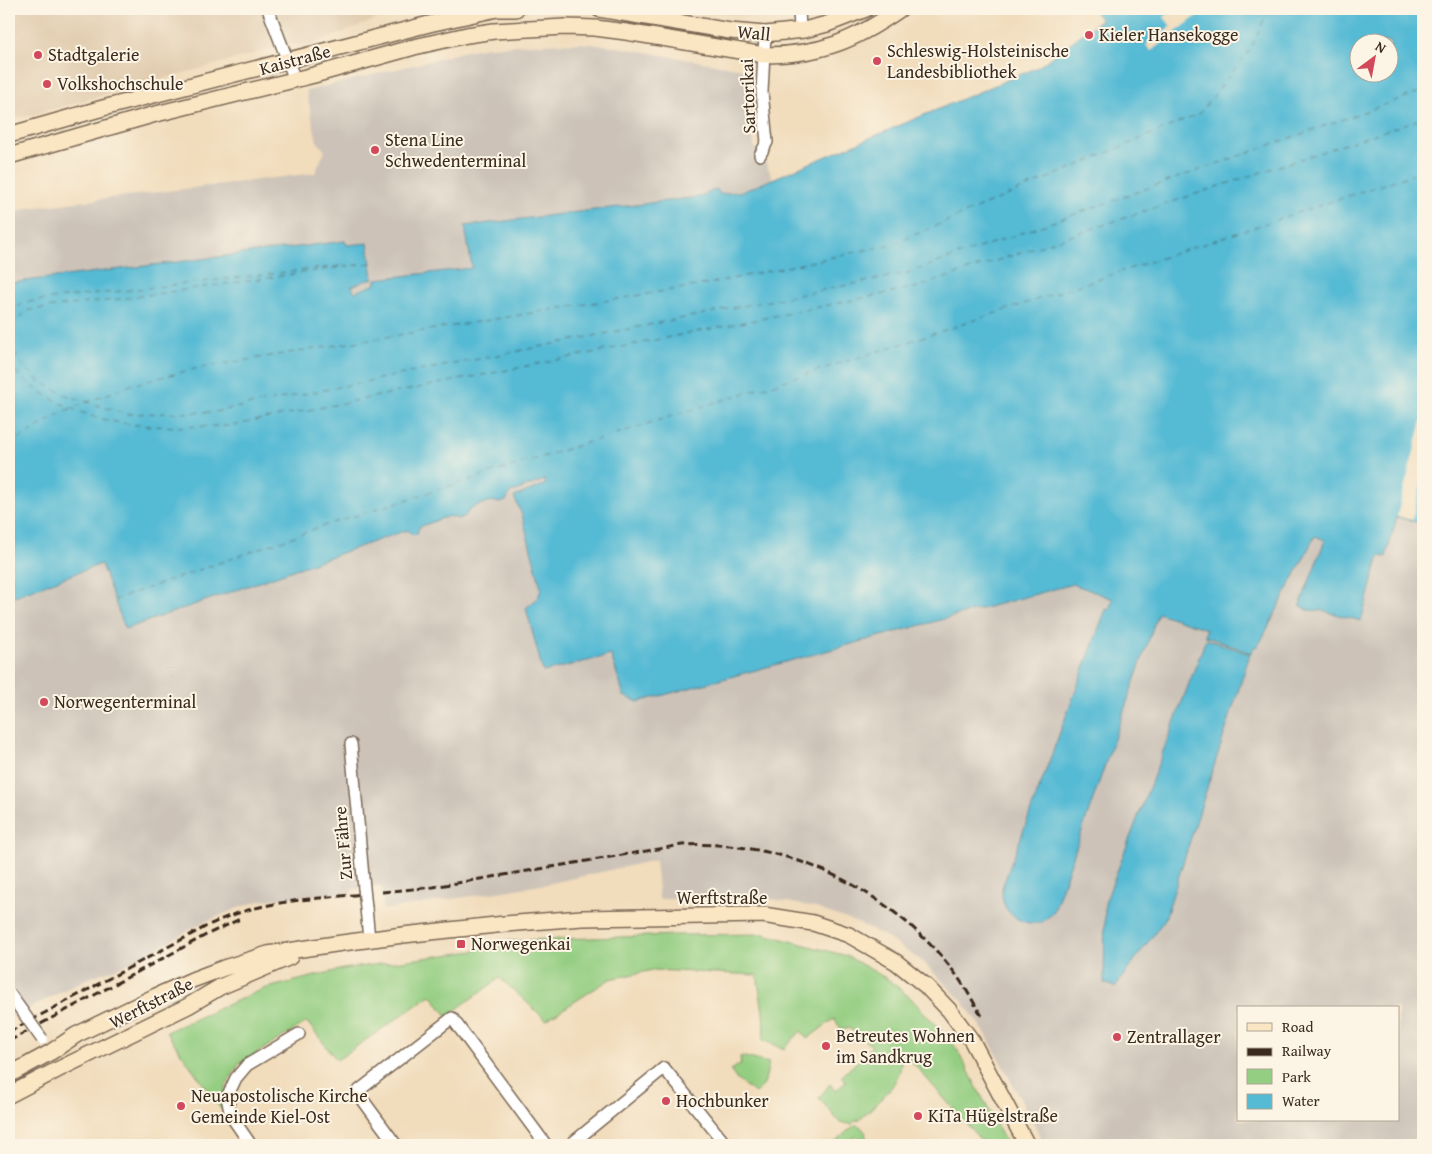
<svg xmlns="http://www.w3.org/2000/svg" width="1432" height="1154" viewBox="0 0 1432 1154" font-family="'Gentium Book Plus',serif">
  <rect width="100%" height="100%" fill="#fcf5e5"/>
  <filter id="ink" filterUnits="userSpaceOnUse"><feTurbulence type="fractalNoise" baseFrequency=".02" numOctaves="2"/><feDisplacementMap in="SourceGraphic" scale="10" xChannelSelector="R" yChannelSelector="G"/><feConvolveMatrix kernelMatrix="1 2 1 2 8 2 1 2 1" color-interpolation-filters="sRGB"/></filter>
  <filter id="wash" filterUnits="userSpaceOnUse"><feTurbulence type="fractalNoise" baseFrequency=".0096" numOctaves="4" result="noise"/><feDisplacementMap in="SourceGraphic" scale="20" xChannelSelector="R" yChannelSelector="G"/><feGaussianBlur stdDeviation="1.12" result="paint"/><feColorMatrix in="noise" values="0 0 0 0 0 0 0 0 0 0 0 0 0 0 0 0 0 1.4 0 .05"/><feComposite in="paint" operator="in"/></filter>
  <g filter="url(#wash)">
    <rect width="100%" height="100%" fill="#f1dcbb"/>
    <!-- built -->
    <path fill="#e2cdb1" d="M9 9H410L377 19 311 45 290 44 9 121Z
      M697 9H794V11L758 17 731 14Z"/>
    <!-- industrial -->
    <path fill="#ccc2b8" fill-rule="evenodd" d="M580 43 612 46 748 70 751 75 752 80 751 85 746 84 754 146 765 161 773 179 744 191 719 194 716 190 699 197 465 226 472 268 376 279 377 283 355 292 353 290 352 286 373 278 368 243 9 283V215L28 208 315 173 325 151 317 141 306 91 438 59 465 51 487 47 534 44Z
      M1423 417V812L1420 823 1423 824V1145H1045L986 1034 962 1001 923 962 883 935 855 922 816 908 772 899H659L655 860 547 884 383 910 381 886 352 889V893L281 898 259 901 241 907 202 923 130 963 86 979 9 1019V598L101 563 122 624 407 530 413 535 416 534 419 527 449 516H465L471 508 491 501H506L510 493 544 480 546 484 514 497 522 515 541 588 538 598 526 608 543 671 611 655 624 696 638 702 1073 584 1113 598 1111 603 1156 618 1158 613 1206 630 1205 636 1254 647 1261 641 1315 536 1325 540 1308 610 1324 611 1361 621 1379 556 1386 557ZM1238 1008H1398V1120H1238Z"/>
    <!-- green -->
    <path fill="#94ce82" stroke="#687c50" d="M764 934 847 956 889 980 912 999 957 1049 1007 1145H985L899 1047C900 1054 902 1063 900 1070 895 1090 873 1105 860 1120L855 1121 852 1124 840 1123 819 1098 830 1084 835 1091 846 1082 842 1076 865 1054 872 1046 849 1028 842 1030 834 1019 807 1039 801 1031 784 1049 763 1040C766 1018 760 996 757 975L653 970 610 979 546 1020 500 978 447 1016 431 995 337 1060 307 1022 239 1064 225 1088 226 1116 166 1032 263 989 343 969 474 951 503 941 678 935Z
      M741 1056 769 1063 764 1085 755 1093 737 1080 730 1070 741 1064 740 1058Z
      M855 1125 860 1126 866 1133 865 1135 872 1145H864L856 1136 845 1145H831Z"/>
    <!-- water -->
    <path fill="#55bad4" stroke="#487279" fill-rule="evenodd" d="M1097 9H1423V524L1397 517 1386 557 1379 556 1361 621 1324 611 1308 610 1300 605 1325 540 1315 536 1261 641 1257 647H1254L1251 653 1205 636 1206 629 1158 613 1054 911C1050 915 1046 920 1042 922 1029 926 1013 920 1006 908 1002 902 1002 895 1002 888L1106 609 1109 610 1113 599 1073 584 638 702 624 696 611 655 543 672 526 608 538 598 541 588 522 515 514 497 546 484 544 480 510 493 506 501 499 503 491 501 471 508 465 516 458 519 449 516 419 527 417 534 413 535 407 530 125 629 101 564 9 598V283L345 241 347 245 368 243 373 278 352 286 353 290 355 292 376 284V279L472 268 465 226 699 197 717 189 720 194 744 191 1038 67 1101 20 1094 11ZM1360 42H1390V72H1360Z
      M1206 639 1250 654 1165 919 1115 987 1104 983 1105 903Z"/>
    <!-- pier -->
    <path fill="#f1dcbb" d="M1166 9H1181L1186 15 1194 9H1206L1151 51 1146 45 1171 26 1164 17 1169 13Z
      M1423 417V475L1412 520 1397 516Z"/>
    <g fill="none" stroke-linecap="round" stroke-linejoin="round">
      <!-- ferry -->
      <path stroke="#445c5e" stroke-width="1" stroke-dasharray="6 5" stroke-linecap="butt" d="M371 263 113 300 29 310 14 322 11 343 19 361 39 381 68 396 126 414 214 412 908 273 1423 91
        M9 313 25 302 340 266
        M9 363C14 369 20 377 27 382 52 402 85 416 116 422 153 429 193 426 230 426L918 287 1423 118
        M9 445 62 412 131 385 198 368 708 284 893 244 1199 114 1250 50 1269 9
        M114 600 329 524 936 333 1423 171"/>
    </g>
  </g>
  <g filter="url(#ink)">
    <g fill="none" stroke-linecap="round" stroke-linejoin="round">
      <defs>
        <path id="street" d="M268 9 295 80
          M799 9 800 31
          M760 155 767 142 762 92 765 34
          M351 744 364 888
          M366 908 369 939
          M251 1145 231 1116 227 1097 236 1078 247 1065 299 1034
          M396 1145 357 1092 452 1018 546 1145
          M570 1145 664 1068 726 1145"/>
        <path id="secondary" d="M599 9 730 31 765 34 804 30 827 24 866 9
          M9 135 103 108 429 24 497 9H516
          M9 156 152 115 314 75 414 47 467 35 494 31 565 27 595 28 626 32 764 55C820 55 854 41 900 9
          M9 1075 51 1052 76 1035 156 996 192 980 224 968 268 954 342 943 403 935 505 924 582 918 763 915 813 923 849 935 896 962 926 986 949 1010 972 1041 1027 1145
          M9 1095 57 1070 188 1006 220 987 290 957"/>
      </defs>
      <!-- street casing -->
      <use href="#street" stroke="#7b6855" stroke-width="14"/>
      <!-- secondary casing -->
      <use href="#secondary" stroke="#7b6855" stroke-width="18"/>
      <!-- street -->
      <use href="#street" stroke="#fff" stroke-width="11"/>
      <!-- secondary -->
      <use href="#secondary" stroke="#fbe6c4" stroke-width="15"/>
      <!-- rail -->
      <path stroke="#3b2a1e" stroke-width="3" stroke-dasharray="8 4" stroke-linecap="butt" d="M382 892 433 887 682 845C786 839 886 887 951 968 963 983 972 1000 982 1016
        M9 1032 207 926C259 899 317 899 374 893
        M9 1041 208 934 240 919"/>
      <defs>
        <path id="street-bridge" d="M364 888 366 908
          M9 993 42 1039"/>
      </defs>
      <!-- street-bridge casing -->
      <use href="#street-bridge" stroke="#7b6855" stroke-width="14" stroke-linecap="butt"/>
      <!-- street-bridge -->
      <use href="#street-bridge" stroke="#fff" stroke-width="11"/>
    </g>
  </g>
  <!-- markers -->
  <g fill="#d1495b" stroke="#fcf5e5" stroke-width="2">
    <circle cx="1089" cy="35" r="5"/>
    <circle cx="38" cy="55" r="5"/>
    <circle cx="877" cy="61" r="5"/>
    <circle cx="47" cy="84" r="5"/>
    <circle cx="375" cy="150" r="5"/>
    <circle cx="44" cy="702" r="5"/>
    <rect x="456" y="939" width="10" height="10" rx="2.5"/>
    <circle cx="1117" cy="1037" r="5"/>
    <circle cx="826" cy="1046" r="5"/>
    <circle cx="666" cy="1101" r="5"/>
    <circle cx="181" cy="1106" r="5"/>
    <circle cx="918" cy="1116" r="5"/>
  </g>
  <g text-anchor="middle" stroke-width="4" stroke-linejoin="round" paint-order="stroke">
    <!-- street labels -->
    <g font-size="18" fill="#3b2a1e" stroke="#fcf5e5">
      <text transform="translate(754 33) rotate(6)" y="6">Wall</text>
      <text transform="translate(295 60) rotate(-15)" y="6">Kaistraße</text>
      <text transform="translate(748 96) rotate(-92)" y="6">Sartorikai</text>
      <text transform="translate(343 843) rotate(-95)" y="6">Zur Fähre</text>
      <text x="722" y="904">Werftstraße</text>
      <text transform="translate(151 1003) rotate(-27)" y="6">Werftstraße</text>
    </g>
    <!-- poi labels -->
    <g font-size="18" fill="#3b2a1e" stroke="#fcf5e5" text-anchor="start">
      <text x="1099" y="41">Kieler Hansekogge</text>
      <text x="887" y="57">Schleswig-Holsteinische<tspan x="887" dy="21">Landesbibliothek</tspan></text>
      <text x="48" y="61">Stadtgalerie</text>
      <text x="57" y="90">Volkshochschule</text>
      <text x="385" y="146">Stena Line<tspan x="385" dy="21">Schwedenterminal</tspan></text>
      <text x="54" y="708">Norwegenterminal</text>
      <text x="471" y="950">Norwegenkai</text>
      <text x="836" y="1042">Betreutes Wohnen<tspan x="836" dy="21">im Sandkrug</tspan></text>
      <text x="1127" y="1043">Zentrallager</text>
      <text x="191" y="1102">Neuapostolische Kirche<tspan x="191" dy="21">Gemeinde Kiel-Ost</tspan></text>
      <text x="676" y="1107">Hochbunker</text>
      <text x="928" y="1122">KiTa Hügelstraße</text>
    </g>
  </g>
  <!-- margin -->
  <rect width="1432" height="1154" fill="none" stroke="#fcf5e5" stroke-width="30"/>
  <!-- legend -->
  <rect x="1237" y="1006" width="162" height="115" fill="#fcf5e5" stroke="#afa495"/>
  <rect x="1247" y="1023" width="25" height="8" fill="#fbe6c4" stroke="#afa495"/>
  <text x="1282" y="1032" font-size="15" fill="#3b2a1e">Road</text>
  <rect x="1247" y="1048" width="25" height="8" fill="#3b2a1e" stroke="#afa495"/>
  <text x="1282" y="1056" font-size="15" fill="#3b2a1e">Railway</text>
  <rect x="1247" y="1069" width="25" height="15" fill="#94ce82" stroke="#afa495"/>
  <text x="1282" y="1082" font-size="15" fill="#3b2a1e">Park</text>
  <rect x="1247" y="1094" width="25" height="15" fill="#55bad4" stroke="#afa495"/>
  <text x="1282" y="1106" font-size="15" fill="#3b2a1e">Water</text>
  <!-- north arrow -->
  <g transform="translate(1374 58) rotate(32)"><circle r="24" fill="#fcf5e5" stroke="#afa495"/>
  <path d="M0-4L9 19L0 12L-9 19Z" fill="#d1495b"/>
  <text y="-8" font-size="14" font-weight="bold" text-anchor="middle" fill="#3b2a1e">N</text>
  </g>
</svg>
